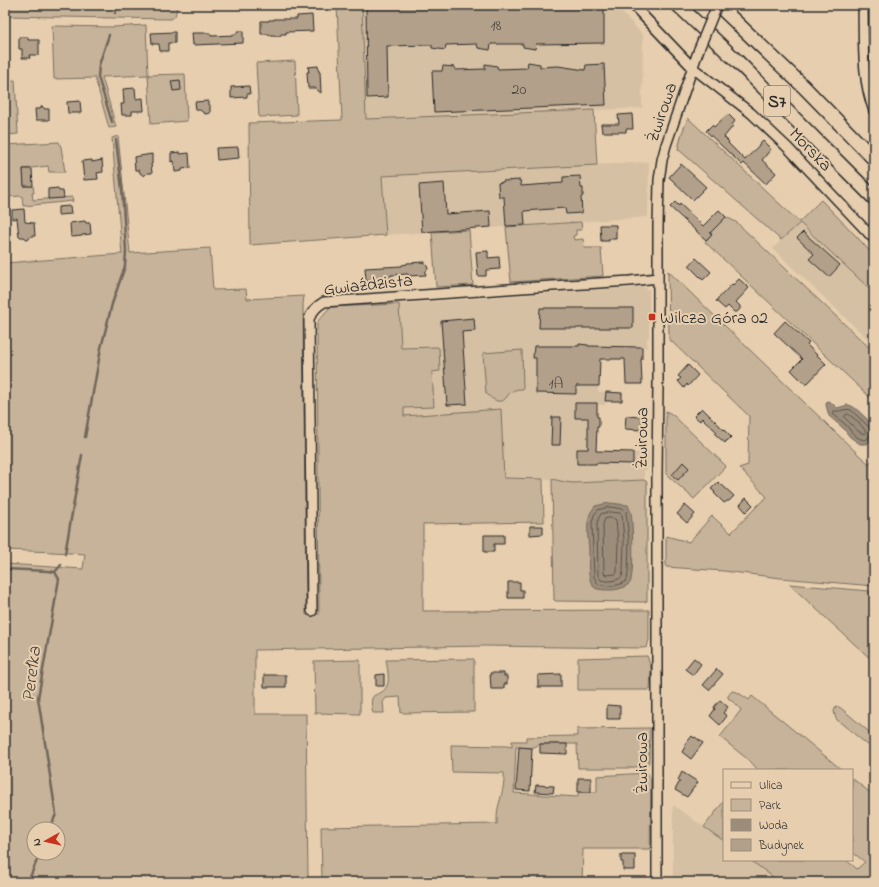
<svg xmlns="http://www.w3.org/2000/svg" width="879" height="887" viewBox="0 0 879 887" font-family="'Indie Flower',sans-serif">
  <rect width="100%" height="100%" fill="#e6ceae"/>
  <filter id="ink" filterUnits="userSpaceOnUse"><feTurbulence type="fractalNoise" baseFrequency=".025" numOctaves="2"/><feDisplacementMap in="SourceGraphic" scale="8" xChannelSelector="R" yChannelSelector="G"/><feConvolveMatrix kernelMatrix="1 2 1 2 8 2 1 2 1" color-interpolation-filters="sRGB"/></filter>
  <g filter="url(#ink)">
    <!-- built -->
    <path fill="#d6c0a3" d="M362 5H615L643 35 642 108 366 120Z
      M649 162 648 217 386 235 382 176Z
      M800 223 874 293V345L773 249 781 240Z
      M642 286 649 290V337L647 339V347H642V359H600L598 392H606L605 405H597V417H599V427H597L596 449V451L649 453 647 470 644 471V480L573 483 565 482 552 479 504 478 404 416 399 304 623 288 624 289Z
      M673 805 724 841V860H750L780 882H673Z"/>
    <!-- green -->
    <path fill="#c7b399" stroke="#796f62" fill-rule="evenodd" d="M5 5H175L177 8 175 16 171 19 5 16Z
      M337 5H362L366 119 594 110 597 165 382 176 386 235 250 245 249 123 342 120Z
      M146 25 148 75 185 74 187 121 151 124 148 75 102 77 116 127 109 128 95 78 54 79 52 26 113 27Z
      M295 61 297 115 259 117 256 63Z
      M15 80 18 134 5 135V81Z
      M688 118 799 222 821 200 857 237 874 256V293L800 223 781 240 678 149 682 133Z
      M118 136 130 253 210 248 213 290 246 289 247 299 304 296 303 304 306 615 319 614 317 322 330 307 399 304 401 348 437 347 439 348 440 371 432 372 434 407 404 408V416L501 409 504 478 543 479 544 522 423 524V611L649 610V640L647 647 643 648 485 646 255 650V714H306L308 882H5V564L83 569 85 554C58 552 32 551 5 550V263L122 254 112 138ZM34 829H58V853H34Z
      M59 142 61 147 65 172H49L48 166 23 169 24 186H33L34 193H32L33 200 72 197 73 201 23 206 22 196 5 197V145Z
      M726 217 736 222 874 352V401L705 242 711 235 710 233Z
      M581 222 582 230H576V235L573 236 574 240 583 239 584 248H601L603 276 511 282 506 227Z
      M469 230 473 285 436 287 432 232Z
      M668 271 860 456 869 464 874 457V586L781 578 724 571 666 567V536L689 542 712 516 731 533 761 502 767 497 739 468 748 465 749 416 669 339Z
      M522 350 523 389C519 389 516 389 513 391 509 393 508 395 506 398 500 405 491 399 486 393L483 353Z
      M666 411 673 415 726 466 694 499 666 474Z
      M552 479 565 482 573 483 644 480 647 482V601L645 602 556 601 554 600Z
      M789 584 869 591 871 596 874 595V662Z
      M647 656 651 667 650 690H578V658Z
      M474 659V712L401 713 400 697 386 698 383 702 384 713H373C367 687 380 700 387 686 390 680 387 666 386 660Z
      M360 660V714L315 713 314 661Z
      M732 691 737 692 749 700 752 696 842 770H758L751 762 720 737 741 710 737 705 728 698V696Z
      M836 707H839L842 709 874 736V750L836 719 834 711Z
      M650 728 649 762 647 765 628 768H578L577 744H540L532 748 516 747 514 793 578 797V792H597V776L647 773 651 778 650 849H583L582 882H322L321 827 497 824C497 818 497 813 498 808 501 796 505 785 504 773L452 772 451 745 506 746 512 747V741H526V737L577 736V729Z
      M852 778 874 796V882H780L750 860H846L857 869 865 862 852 852Z
      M724 801V841L704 827Z"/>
    <!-- water -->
    <path fill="#9c8d7a" stroke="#6f665a" d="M827 401 831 402 837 408C841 407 844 406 847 405 855 404 866 420 873 424L874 426V437L867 444H860L850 437 843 428 829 416 826 405Z
      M609 503 628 505C629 508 630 510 631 513 633 523 634 577 630 583 625 588 617 590 610 590 606 590 599 590 595 588 586 581 589 560 589 550 588 538 586 525 590 514 591 511 594 508 595 506Z"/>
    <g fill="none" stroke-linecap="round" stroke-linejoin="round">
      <!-- shore -->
      <path stroke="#58524b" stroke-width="1" d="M848 414C855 419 862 425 866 432L865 434C856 432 852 424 845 418V416Z
        M874 428H871L868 426 851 410C846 408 840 412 834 411L833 412V414C837 418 842 421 846 425 851 431 856 440 866 440L871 435H874
        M610 507 624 509 626 511 629 541 628 573 627 580C619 587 608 587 598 584L594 577 592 523 594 515 598 510Z
        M610 512 620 513 622 515 624 541 623 572 622 577C616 581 608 582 601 580L598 576 597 524 599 517 601 514Z
        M610 518 615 519 616 520 618 541 617 572 616 574 606 575 604 573 603 524 605 519Z"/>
      <!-- stream -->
      <path stroke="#6f665a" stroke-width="2.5" d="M115 13 117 5
        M109 35 99 65 98 77 112 122
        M85 437 101 348 112 304 125 266 126 251 122 189 116 140
        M65 554 82 455
        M5 569 48 571 55 572 59 579 38 698 56 814 50 829
        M55 572 61 565
        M28 882 40 853"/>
    </g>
    <!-- building -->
    <path fill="#b2a08a" stroke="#2b2b2b" d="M366 5H604V43L536 44 535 49 523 47V44H491L490 50 478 48 477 44 446 45 445 50 432 48V45L387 46 388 97 367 98Z
      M312 15 313 31 286 32V34H281L280 36H276L274 35H269V34H261V21H269V20H274V19H297V16Z
      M238 31H243V43L193 45 192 33H210L211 36 235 35Z
      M175 32V43H168V51H160L159 44H152L151 33Z
      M19 37H28V40H39V55H29L30 58H22V49H19Z
      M528 62 540 64V67L558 66 585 70 586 65 604 64 606 105 434 112 432 71H442L443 66 455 67V70L485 69V64L497 66 498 69 527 68Z
      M318 66 319 72H320L321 93 315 88H308L307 72H309L308 67Z
      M180 80 181 90 173 91 171 81Z
      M249 86 250 94H247V97L231 98V87Z
      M135 88 136 99 143 98 144 111H132V115H122L121 104H124L123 89Z
      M80 101 81 113H68L67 102Z
      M208 101V105H210V113L205 114 200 110H196L195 102Z
      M42 106 45 109H49V120H36L35 109H40Z
      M632 114 633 129H626V132H602L601 124H619L618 115Z
      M728 114 735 121 732 125 733 126 724 137 729 142 728 143 745 160 763 141 771 149 762 160 776 173 766 184 744 163 742 165 706 131 712 125 714 127Z
      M238 147 239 158 217 160 216 148Z
      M180 152V154L189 153 190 168 182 169V171L175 172 174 161 171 162V153Z
      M152 154V164H151L152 173H147L144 176 140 173 139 170H135L134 157Z
      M92 160V162L102 160 103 172 97 173 98 179 84 180 82 161Z
      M681 164 706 187 693 200 669 177Z
      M23 169H32L33 186H24Z
      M580 176 581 188H583V196L581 197 582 213 566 214 565 208 524 211 525 225 506 226 504 197H499L498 183 503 182V181L520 180 521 186 563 183V177Z
      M444 183 446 214 490 211 491 227 422 232 419 185Z
      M58 188 59 191H63L64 198 48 199V189Z
      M675 202 679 206 680 204 703 226 719 210 726 217 710 233 712 234 706 240 670 207Z
      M70 206 71 214 58 215V207Z
      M24 209 25 222 34 223 35 236H31L28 240 24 237H19L17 218 12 219V210Z
      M85 221 86 223H90L91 234 82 235V236L71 237 70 223Z
      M600 225H616V239H609V241H601Z
      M803 232 840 265 829 277 809 259 814 254 797 238Z
      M488 251V258L499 257 500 269 486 270V276H478L476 252Z
      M696 258 711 272 703 280 689 266Z
      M425 262V264L427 266 428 269 425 272 426 275 408 276V274L391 275V279L366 281 365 268 402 266V265L407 264V263Z
      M739 279 749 288 736 302 740 306V309L737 312H734L728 306 725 309 716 301 732 284 733 285Z
      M540 308H633V328H539Z
      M474 318 475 331 462 332 467 404 447 405 441 321Z
      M785 321 809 343 807 345 826 364 806 385 791 370 802 359 774 333Z
      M579 344 588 345V346L642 347V359H641L642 384H626L625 359H600L599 386H576V394L536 393V358H533L534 346H579Z
      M688 365 698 375 688 386 687 384 684 388 678 381 681 378 678 376Z
      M606 392 622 393V401H605Z
      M575 403H597V417H599V427H597L596 451 633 452V464L596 463V464H577V449H588V418H575Z
      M702 408 731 437 727 441H726L725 443 715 434 717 432 702 418 700 421 694 416Z
      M626 416 642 417V430L625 429Z
      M552 417H561L560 445H551Z
      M683 462 689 468 678 480 672 475Z
      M718 482 721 485H722L734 496 729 501H727L724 503 714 493 715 492 711 489Z
      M746 498 753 505 746 512 740 505Z
      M685 505 695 514 687 523 677 514Z
      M530 526H543V534L530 535Z
      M484 535H504V544H494V552H484Z
      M508 582H520V590H523V598H508Z
      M694 658 701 664 693 675 685 669Z
      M717 669 723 674 709 690 703 685Z
      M490 673H504V676H507V684H504V689H491Z
      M384 674V686H376V675Z
      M561 674V687H538V675Z
      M264 675H286V687H264Z
      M720 700 728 707 723 713 727 716 720 725 710 716 715 709 714 707Z
      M607 705 620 706V719H607Z
      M692 736 694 738 695 737 703 743 691 759 682 752 685 747 684 746Z
      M540 744H567V754L540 753Z
      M519 747 532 748 530 791 516 790Z
      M682 772 698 782 687 797 675 790 680 781 678 780Z
      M578 778H591V792H578Z
      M536 785 554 786 553 793 535 792Z
      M621 855H635V870H623V862H621Z"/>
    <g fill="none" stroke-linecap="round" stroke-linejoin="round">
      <defs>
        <path id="minor" d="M633 5 693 68 751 113 788 148 874 239
          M863 5C864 40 861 77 874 111
          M312 611 309 319C312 311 317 306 324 302L522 288 630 281 658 278
          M657 882V475L658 385V227L659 180 662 160 666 145 699 49"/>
        <path id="highway" d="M678 5 737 61 874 198
          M718 5 804 87 874 159"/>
      </defs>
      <!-- minor casing -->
      <use href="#minor" stroke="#2b2b2b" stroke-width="12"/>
      <!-- highway casing -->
      <use href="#highway" stroke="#2b2b2b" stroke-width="16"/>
      <!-- minor -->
      <use href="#minor" stroke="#e6ceae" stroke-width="9"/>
      <!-- highway -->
      <use href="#highway" stroke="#e6ceae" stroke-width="13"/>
      <defs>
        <path id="minor-bridge" d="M699 49 717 5"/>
      </defs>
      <!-- minor-bridge casing -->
      <use href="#minor-bridge" stroke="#2b2b2b" stroke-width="12" stroke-linecap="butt"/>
      <!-- minor-bridge -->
      <use href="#minor-bridge" stroke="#e6ceae" stroke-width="9"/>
    </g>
  </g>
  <!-- markers -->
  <rect fill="#c8321e" stroke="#e6ceae" stroke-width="1.5" x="648" y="313" width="8" height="8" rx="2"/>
  <g text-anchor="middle" stroke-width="4" stroke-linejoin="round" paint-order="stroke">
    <!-- number labels -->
    <g font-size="16" fill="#4d4843">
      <text x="496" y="30">18</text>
      <text x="519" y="94">20</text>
      <text x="556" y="388">1A</text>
    </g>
    <!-- shield labels -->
    <rect fill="#e6ceae" stroke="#635c52" stroke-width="1" x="764" y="86" width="26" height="30" rx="3"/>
    <g font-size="17" font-weight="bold" fill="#2b2b2b">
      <text x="777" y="107">S7</text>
    </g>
    <!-- street labels -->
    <g font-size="18" fill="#2b2b2b" stroke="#e6ceae">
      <text transform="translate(661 112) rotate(-71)" y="6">Żwirowa</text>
      <text transform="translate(811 149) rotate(46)" y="6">Morska</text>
      <text transform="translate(368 284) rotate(-6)" y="6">Gwiaździsta</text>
      <text transform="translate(641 438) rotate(-89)" y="6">Żwirowa</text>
      <text transform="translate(641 763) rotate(-90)" y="6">Żwirowa</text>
    </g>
    <!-- poi labels -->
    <g font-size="18" fill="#2b2b2b" stroke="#e6ceae" text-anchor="start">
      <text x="660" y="323">Wilcza Góra 02</text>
    </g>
    <!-- water labels -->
    <g font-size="19" font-style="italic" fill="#423f3b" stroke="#e6ceae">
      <text transform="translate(30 674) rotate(-83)" y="7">Perełka</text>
    </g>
  </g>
  <!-- margin -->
  <rect width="879" height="887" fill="none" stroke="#e6ceae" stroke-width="20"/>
  <rect x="10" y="10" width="859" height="867" fill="none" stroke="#2b2b2b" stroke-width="1.5" filter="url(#ink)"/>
  <!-- legend -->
  <rect x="723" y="769" width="130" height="92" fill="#e6ceae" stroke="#9b8d7a"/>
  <rect x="731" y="782" width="20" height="6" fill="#e6ceae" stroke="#9b8d7a"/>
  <text x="759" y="789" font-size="12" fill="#2b2b2b">Ulica</text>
  <rect x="731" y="799" width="20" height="12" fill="#c7b399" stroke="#9b8d7a"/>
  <text x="759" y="809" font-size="12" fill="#2b2b2b">Park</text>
  <rect x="731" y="819" width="20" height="12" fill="#9c8d7a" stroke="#9b8d7a"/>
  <text x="759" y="829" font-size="12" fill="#2b2b2b">Woda</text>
  <rect x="731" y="839" width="20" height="12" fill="#b2a08a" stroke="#9b8d7a"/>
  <text x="759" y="849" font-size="12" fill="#2b2b2b">Budynek</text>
  <!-- north arrow -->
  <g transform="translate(46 841) rotate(262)"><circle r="19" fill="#e6ceae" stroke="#9b8d7a"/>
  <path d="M0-3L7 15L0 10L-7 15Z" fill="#c8321e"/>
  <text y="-6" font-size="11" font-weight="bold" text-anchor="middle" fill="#2b2b2b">N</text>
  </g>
</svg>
